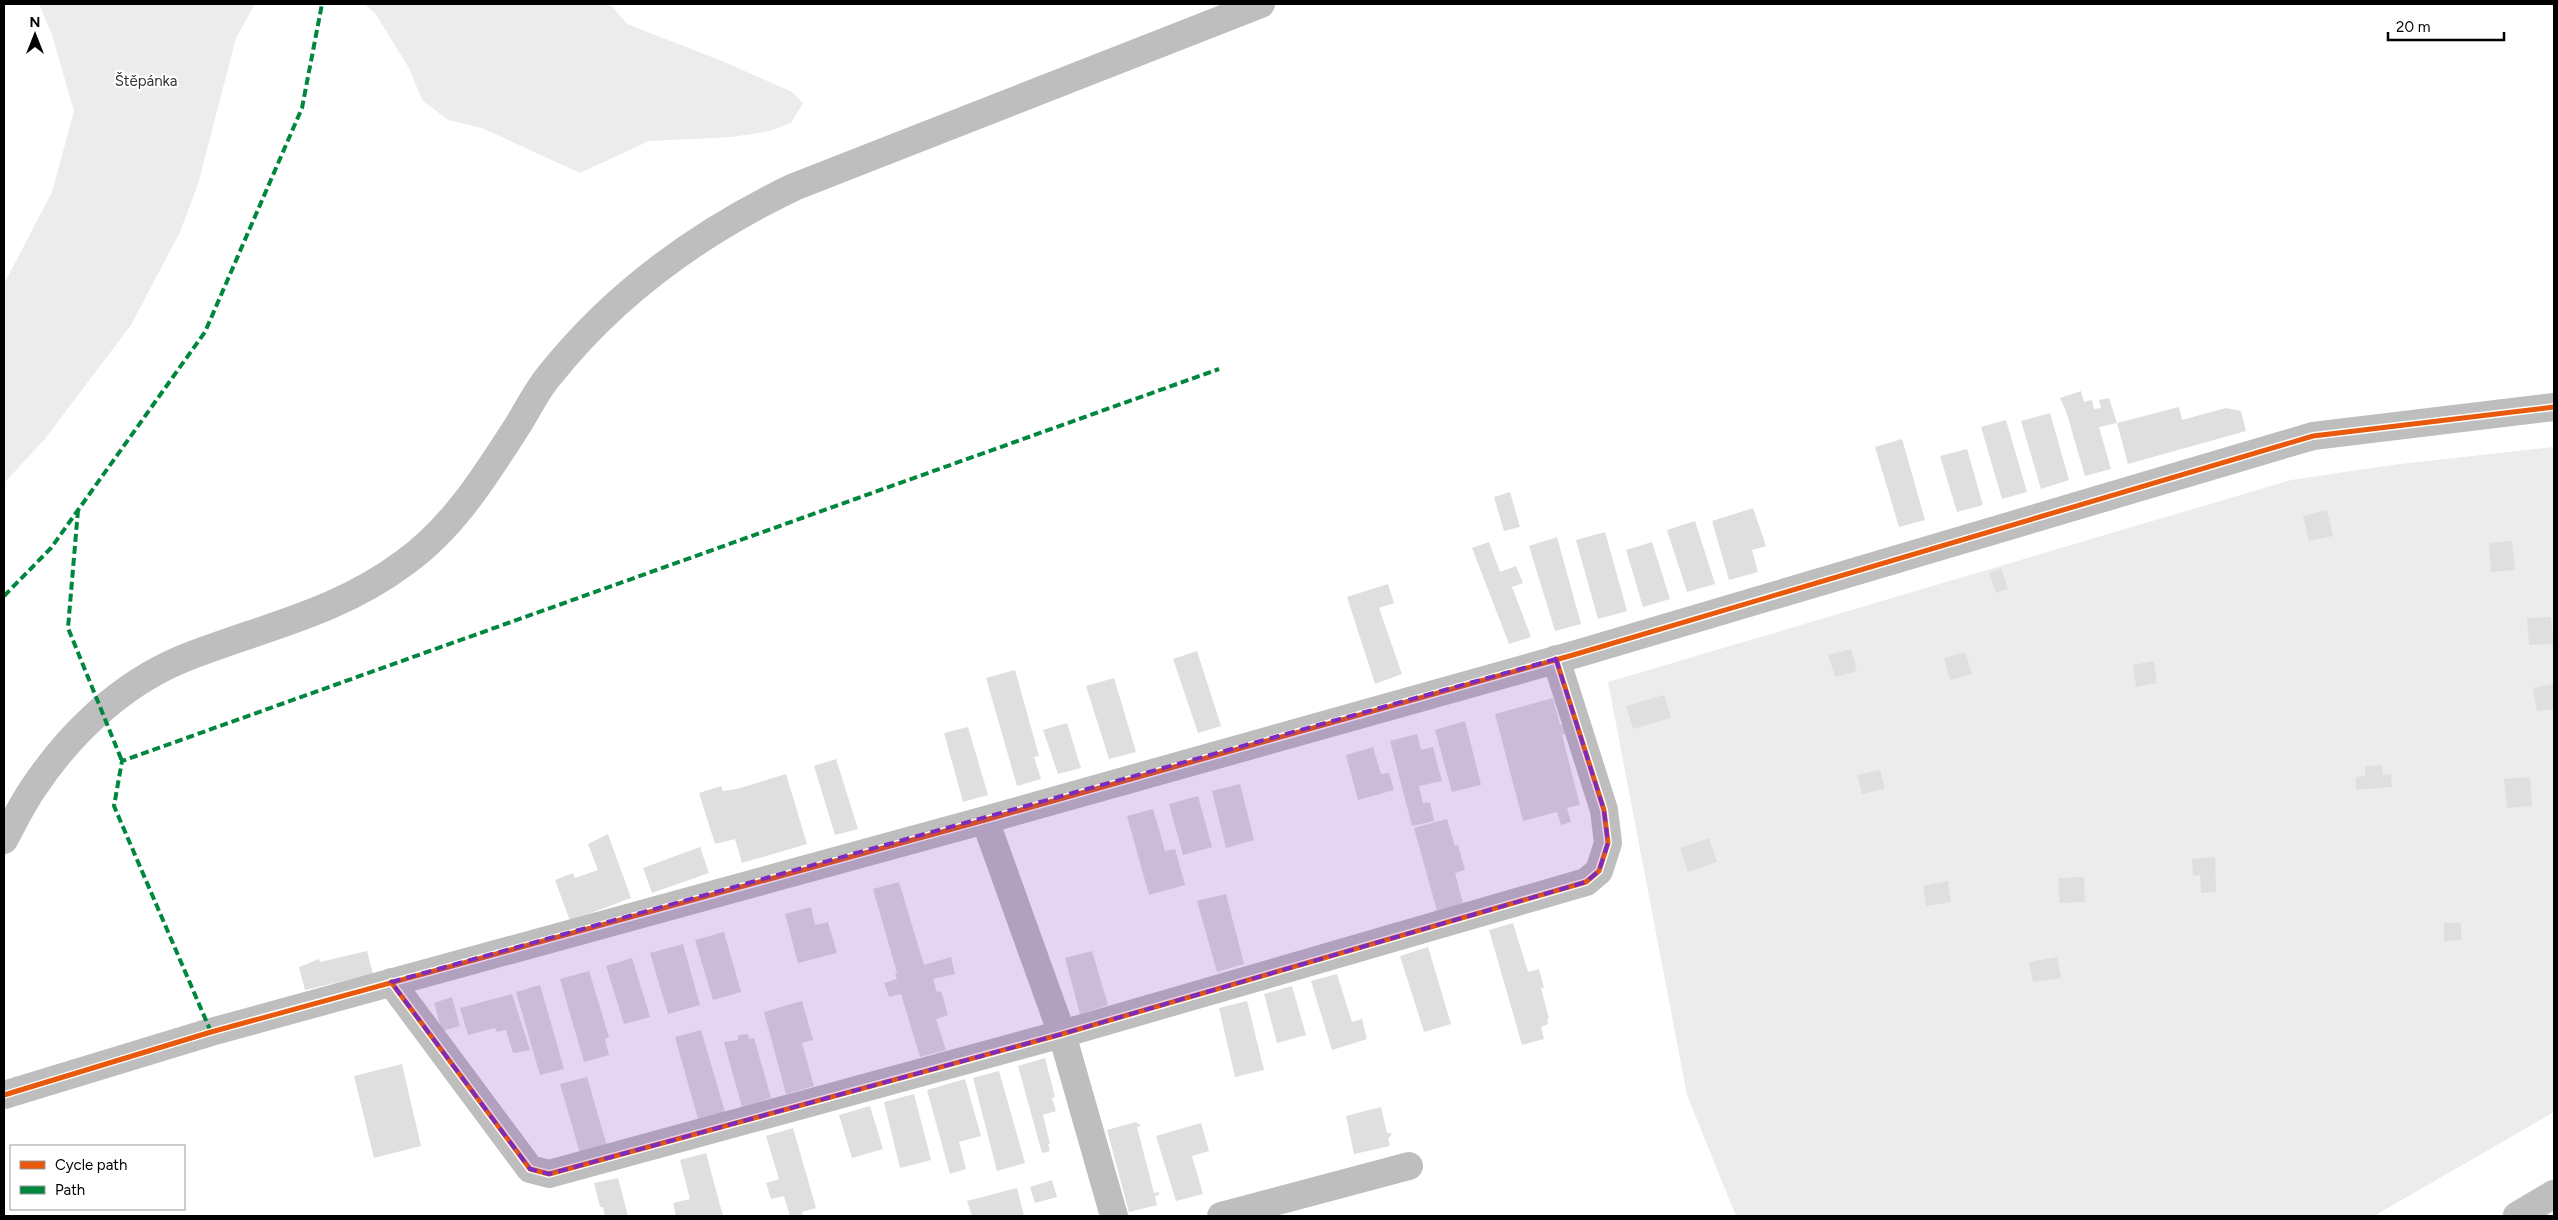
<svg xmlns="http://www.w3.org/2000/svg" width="2558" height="1220" viewBox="0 0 2558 1220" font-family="Figtree,sans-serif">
  <rect width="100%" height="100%" fill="#fff"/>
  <!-- green -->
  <path fill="#ececec" d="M39 4H255L236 38 198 184 180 232 131 325 44 440 4 483V284L52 192 74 111 52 35Z
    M364 4H610L627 24 722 61 792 92 803 103 791 123 770 131 732 137 649 141 580 173 482 128 448 120 422 100 409 68 375 13Z
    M2554 447V1112L2374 1216H1736L1687 1095 1608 682 2291 480 2392 465Z"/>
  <!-- building -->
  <path fill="#dfdfdf" d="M2081 391 2084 402 2092 400 2094 409 2101 408 2099 400 2109 398 2117 423 2099 427 2111 469 2085 476 2066 411 2060 398Z
    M2179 407 2182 420 2226 408 2241 411 2246 431 2128 464 2117 423Z
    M2050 413 2069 480 2041 489 2021 421Z
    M2006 420 2027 492 2002 499 1981 427Z
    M1902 439 1925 520 1899 527 1875 447Z
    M1967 449 1983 505 1957 512 1940 456Z
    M1510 492 1520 527 1504 531 1494 497Z
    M1753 508 1766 546 1752 550 1758 572 1729 580 1712 521Z
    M2327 510 2333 536 2309 541 2303 516Z
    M1695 521 1715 584 1687 592 1667 530Z
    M1605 532 1627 611 1598 619 1576 540Z
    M1557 537 1581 624 1555 631 1529 546Z
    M2512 541 2515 570 2491 572 2489 543Z
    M1489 542 1500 572 1516 566 1523 583 1512 587 1531 637 1509 644 1472 548Z
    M1652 542 1670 599 1643 607 1626 550Z
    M2001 568 2008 589 1996 593 1989 573Z
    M1388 584 1394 603 1379 608 1402 674 1375 684 1347 597Z
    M2551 617 2553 644 2529 645 2527 618Z
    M1851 649 1857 671 1835 677 1828 655Z
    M1197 651 1221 726 1198 733 1173 659Z
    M1965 652 1972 674 1950 680 1944 658Z
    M2154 661 2157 683 2136 687 2133 665Z
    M1015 670 1039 756 1034 757 1041 779 1017 786 986 678Z
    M1114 678 1136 752 1109 759 1086 686Z
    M2554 684V709L2537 711 2533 688Z
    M1664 695 1671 718 1633 729 1626 706Z
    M1553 698 1560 725 1563 724 1566 734 1562 735 1580 805 1567 808 1571 822 1561 825 1557 812 1523 821 1495 714Z
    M1465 721 1481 785 1452 792 1435 730Z
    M1067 723 1081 768 1058 774 1043 730Z
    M968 727 988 795 963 802 944 733Z
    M1417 734 1421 750 1433 747 1442 781 1419 786 1423 803 1430 802 1434 821 1412 826 1390 741Z
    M1373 747 1381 774 1389 773 1394 790 1358 800 1346 755Z
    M836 759 858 829 835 835 814 766Z
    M2382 765 2383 775 2391 774 2392 787 2356 790V777L2365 776V766Z
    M1880 770 1885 789 1862 794 1857 775Z
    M786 774 807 844 742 863 735 839 715 844 699 793 721 786 723 791 737 789Z
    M2530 777 2532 806 2507 808 2504 779Z
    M1240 784 1254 840 1226 848 1212 791Z
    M1198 796 1212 847 1183 855 1169 804Z
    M1153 809 1165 851 1175 849 1185 885 1149 895 1127 816Z
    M1447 819 1455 846 1458 845 1465 870 1455 873 1463 903 1437 911 1414 828Z
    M608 834 631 898 570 921 555 880 573 873 575 878 598 870 588 844Z
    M1709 838 1717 862 1688 872 1680 848Z
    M700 847 709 873 652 893 643 868Z
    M2215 857 2216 892 2201 893 2200 875 2193 876 2192 859Z
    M2084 877 2085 902 2060 903 2058 878Z
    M1948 881 1951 902 1926 906 1923 886Z
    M899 882 924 965 951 957 955 974 933 979 937 992 941 991 948 1015 936 1019 946 1050 920 1057 901 994 889 997 884 983 897 979 895 974 897 973 873 889Z
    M1226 894 1244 964 1217 972 1197 901Z
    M811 907 815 925 828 922 837 953 798 963 785 914Z
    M1513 923 1528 972 1539 969 1544 988H1541L1549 1019H1547L1548 1024 1541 1027 1544 1039 1522 1045 1489 930Z
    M2444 923H2461V940L2444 941Z
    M724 932 741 992 713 1000 695 940Z
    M683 944 700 1005 668 1014 650 953Z
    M1428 947 1451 1024 1424 1032 1400 956Z
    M367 951 373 974 305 990 299 967 319 959 320 962Z
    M1092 951 1108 1005 1080 1014 1065 958Z
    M2057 957 2061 978 2033 982 2029 962Z
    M632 958 650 1017 624 1024 606 966Z
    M589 971 609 1037 605 1039 609 1055 584 1062 560 979Z
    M1337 974 1352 1022 1362 1019 1367 1039 1332 1050 1311 981Z
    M540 985 564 1069 540 1075 516 992Z
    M1292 986 1306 1035 1277 1043 1264 994Z
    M512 994 530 1050 513 1053 506 1030 497 1032 495 1028 468 1035 460 1008Z
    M452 997 460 1026 442 1031 434 1003Z
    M802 1001 813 1040 802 1043 814 1086 786 1094 764 1012Z
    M1247 1001 1264 1070 1235 1077 1219 1008Z
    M701 1030 725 1112 698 1119 675 1037Z
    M748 1034 749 1039 754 1038 771 1098 742 1107 724 1042 738 1040V1035Z
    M1045 1058 1055 1097 1052 1098 1056 1111 1043 1115 1050 1144H1048L1050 1151 1042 1153 1018 1066Z
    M402 1064 421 1146 374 1158 354 1076Z
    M999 1071 1025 1163 997 1171 973 1078Z
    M587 1077 607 1146 580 1153 560 1084Z
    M965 1079 981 1136 959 1142 966 1169 950 1174 927 1090Z
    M914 1094 931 1160 900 1168 884 1102Z
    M870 1106 883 1149 852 1158 839 1115Z
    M1381 1107 1387 1133H1391V1136L1388 1138 1390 1146 1354 1154 1346 1116Z
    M1136 1122 1141 1126 1137 1127 1154 1193 1159 1192V1195L1155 1196 1157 1205 1129 1212 1107 1130Z
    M1201 1123 1209 1151 1192 1156 1203 1194 1176 1201 1156 1136Z
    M793 1128 816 1208 802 1212 803 1216H790L784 1196 771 1199 766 1183 779 1179 766 1136Z
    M706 1153 723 1216H676L673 1203 690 1199 680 1160Z
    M618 1178 628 1216H605L603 1207H600L594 1183Z
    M1052 1180 1057 1197 1035 1203 1030 1187Z
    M1017 1188 1024 1216H972L967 1201Z"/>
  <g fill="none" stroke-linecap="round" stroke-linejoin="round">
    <defs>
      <path id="motorway" d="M2517 1216 2554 1194"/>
    </defs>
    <!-- motorway casing -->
    <use href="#motorway" stroke="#dbdbdb" stroke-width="29"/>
    <!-- minor -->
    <path stroke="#bebebe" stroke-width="28" d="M985 820 1062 1034 1114 1216
      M4 840C13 824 21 806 32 790 69 734 120 685 182 659 259 628 336 614 404 563 454 527 485 476 518 425 528 409 537 390 549 376 614 294 700 232 794 187L1261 4
      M391 982 530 1169 549 1174 1062 1034 1586 882 1599 871 1608 843 1604 810 1556 659
      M4 1095 211 1032 985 820 1573 655 2313 436 2554 407
      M1221 1216 1409 1166"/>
    <!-- motorway -->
    <use href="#motorway" stroke="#bebebe" stroke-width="28"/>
    <!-- quiet -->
    <path stroke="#00873e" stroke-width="4" stroke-dasharray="8 4" stroke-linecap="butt" d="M78 510 68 628 122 761
      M4 596 51 548 205 332 302 108 322 4
      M211 1032 114 806 122 761 1219 369"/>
    <defs>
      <path id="cycleway" d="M391 982 530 1169 549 1174 1062 1034 1586 882 1599 871 1608 843 1604 810 1556 659
        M4 1095 211 1032 985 820 1573 655 2313 436 2554 407"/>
    </defs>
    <!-- cycleway casing -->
    <use href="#cycleway" stroke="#fff" stroke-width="8"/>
    <!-- cycleway -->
    <use href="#cycleway" stroke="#e8590c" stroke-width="5"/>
  </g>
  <!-- marked area -->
  <path fill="#7b2cbf" fill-opacity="0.2" stroke="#7b2cbf" stroke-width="4" stroke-dasharray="10 6" stroke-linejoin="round" d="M1556 659 1604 810 1608 843 1599 871 1586 882 1062 1034 549 1174 530 1169 391 982Z"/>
  <g text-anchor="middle" stroke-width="4" stroke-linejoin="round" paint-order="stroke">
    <!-- park labels -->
    <g font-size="15" fill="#333" stroke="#fff">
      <text x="146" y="86">Štěpánka</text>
    </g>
  </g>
  <!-- border -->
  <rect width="2558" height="1220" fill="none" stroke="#000000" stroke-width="10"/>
  <!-- legend -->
  <rect x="10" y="1145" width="175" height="65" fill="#ffffff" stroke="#999999"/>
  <rect x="20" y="1161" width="25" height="8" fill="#e8590c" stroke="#999999"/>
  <text x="55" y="1170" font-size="15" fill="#000000">Cycle path</text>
  <rect x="20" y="1186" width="25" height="8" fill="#00873e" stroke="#999999"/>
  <text x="55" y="1195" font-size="15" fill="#000000">Path</text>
  <!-- north arrow -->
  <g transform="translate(35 35)" stroke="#ffffff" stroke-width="4" paint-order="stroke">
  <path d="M0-4L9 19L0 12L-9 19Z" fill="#000000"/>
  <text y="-8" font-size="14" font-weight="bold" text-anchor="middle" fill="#000000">N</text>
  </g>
  <!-- scale -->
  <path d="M2388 32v8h116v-8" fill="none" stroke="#000000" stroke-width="2.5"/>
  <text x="2396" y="32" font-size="15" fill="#000000" stroke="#ffffff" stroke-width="4" paint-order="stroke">20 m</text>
</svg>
